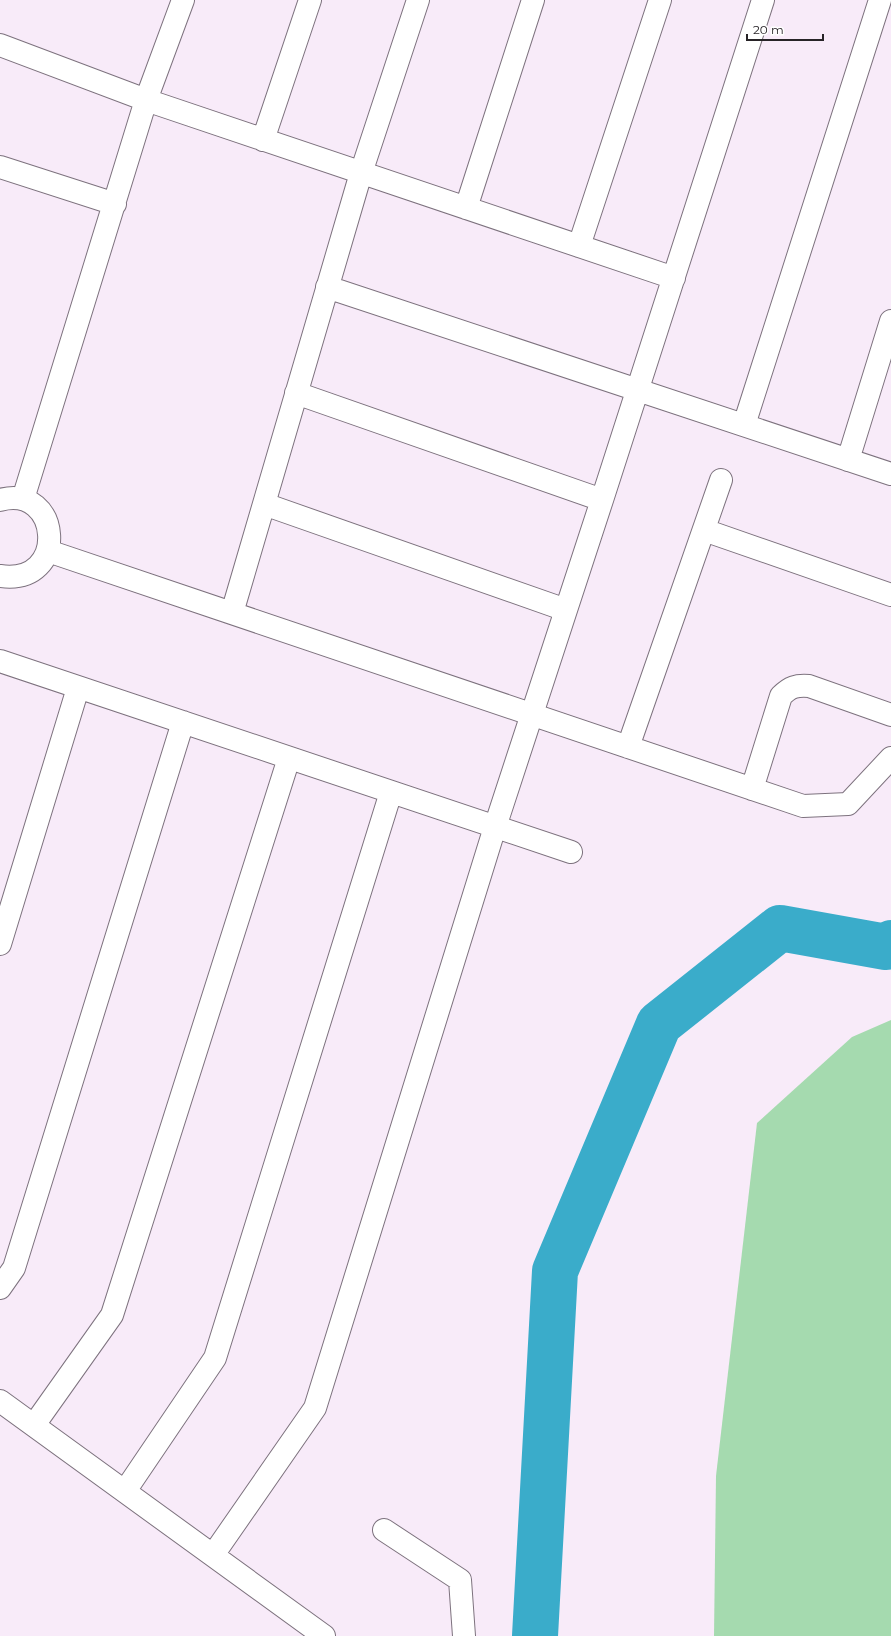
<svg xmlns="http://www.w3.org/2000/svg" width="891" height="1636" viewBox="0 0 891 1636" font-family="Montserrat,sans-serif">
  <rect width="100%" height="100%" fill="#f8ebf9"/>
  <!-- green -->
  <path fill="#a5daaf" d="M891 1020V1636H714L716 1476 757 1123 852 1037Z"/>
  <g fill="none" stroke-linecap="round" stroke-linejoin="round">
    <!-- river -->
    <path stroke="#3aacca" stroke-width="46" d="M535 1636 555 1271 659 1024 780 928 886 947 891 943"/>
    <defs>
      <path id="minor" d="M0 45 146 100 674 278
        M263 140 310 0
        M0 167 115 204
        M466 208 533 0
        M579 246 660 0
        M327 287 891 474
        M296 393 602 500
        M744 425 880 0
        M848 460 891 321
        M23 499 146 100 183 0
        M0 500C61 483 70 586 0 576
        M264 504 566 610
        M704 530 891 595
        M48 551 803 806 848 804 891 758
        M232 613 361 173 418 0
        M0 661 571 852
        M628 747 721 480
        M752 789 781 696C790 687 796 685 809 686L891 715
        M0 944 78 688
        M0 1288 14 1268 183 722
        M0 1401 324 1636
        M34 1425 112 1315 289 758
        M125 1491 215 1358 391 792
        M384 1530 460 1580 464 1636
        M213 1555 315 1408 495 827 602 500 763 0"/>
    </defs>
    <!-- minor casing -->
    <use href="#minor" stroke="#7d727e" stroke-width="24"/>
    <!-- minor -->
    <use href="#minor" stroke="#fff" stroke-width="22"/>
  </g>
  <!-- scale -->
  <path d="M747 34v6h76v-6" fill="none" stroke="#272327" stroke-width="2"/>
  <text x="753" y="34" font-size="12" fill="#272327" stroke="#ffffff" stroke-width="3" paint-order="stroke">20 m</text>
</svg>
